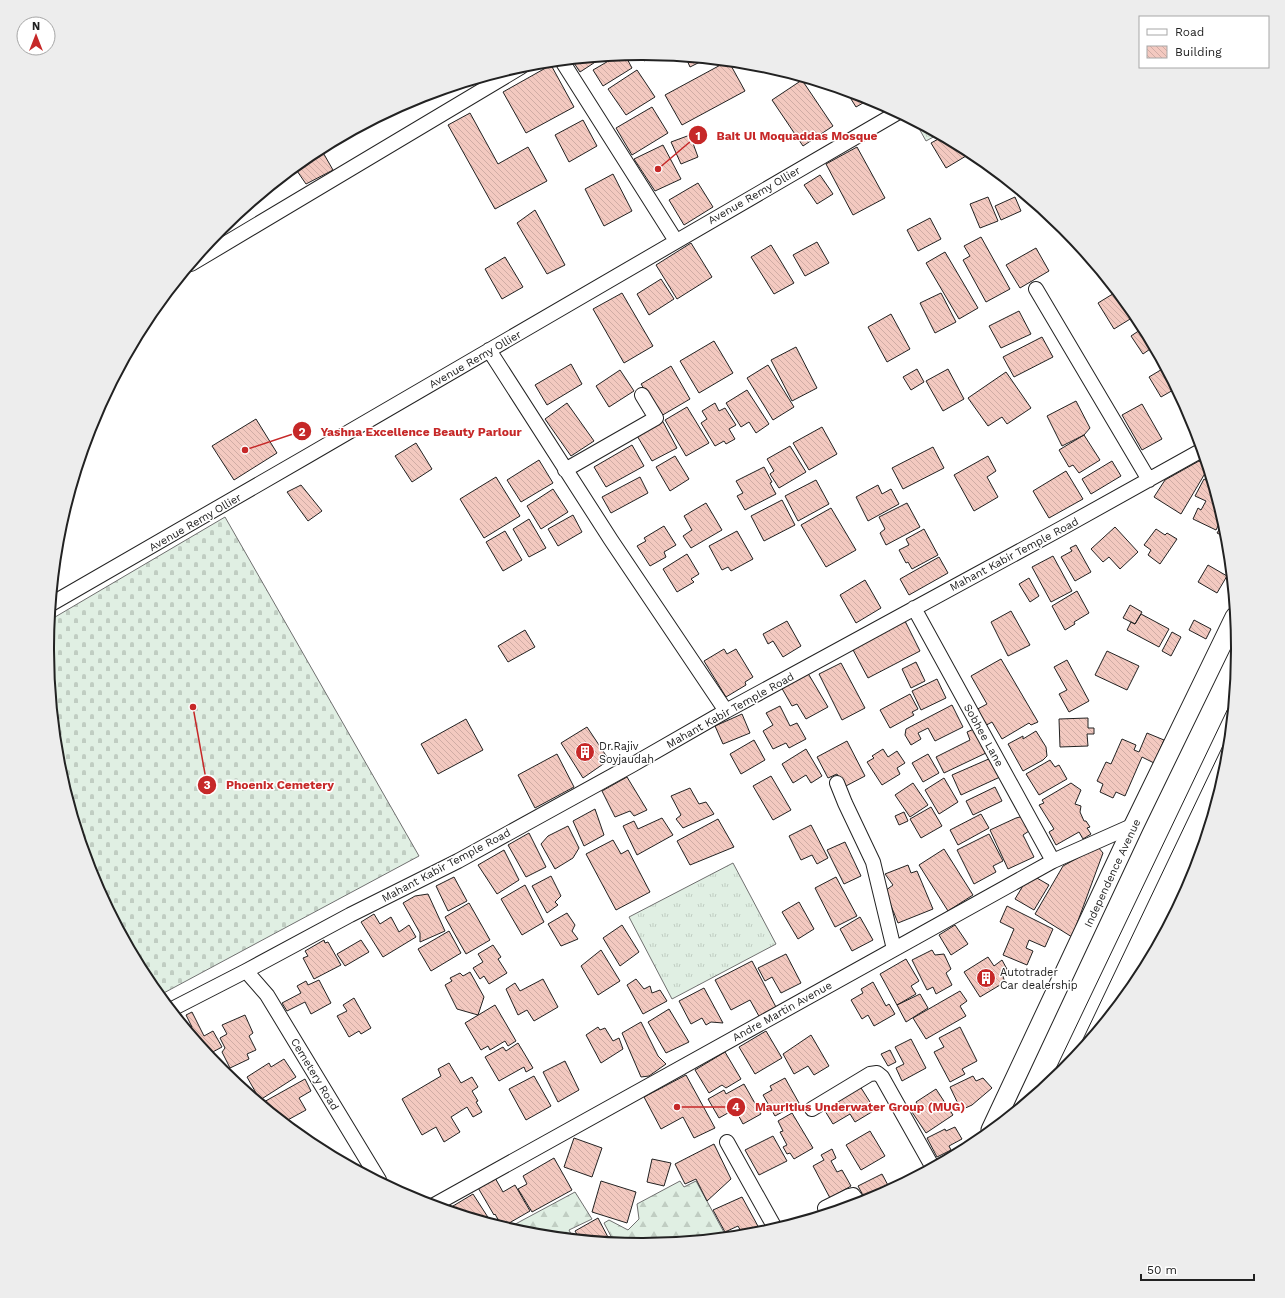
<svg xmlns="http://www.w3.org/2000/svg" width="1285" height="1298" viewBox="0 0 1285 1298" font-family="'Work Sans',sans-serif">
  <defs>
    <pattern id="grass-tufts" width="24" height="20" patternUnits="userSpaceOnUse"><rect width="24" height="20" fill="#e0efe3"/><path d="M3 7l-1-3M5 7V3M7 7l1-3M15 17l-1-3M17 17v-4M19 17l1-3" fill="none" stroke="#c0cdc2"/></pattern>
    <pattern id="forest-firs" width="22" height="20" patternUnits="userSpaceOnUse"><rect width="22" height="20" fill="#e0efe3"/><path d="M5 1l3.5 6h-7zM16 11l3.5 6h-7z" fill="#c0cdc2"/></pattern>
    <pattern id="cemetery-stones" width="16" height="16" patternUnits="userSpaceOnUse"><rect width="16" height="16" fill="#e0efe3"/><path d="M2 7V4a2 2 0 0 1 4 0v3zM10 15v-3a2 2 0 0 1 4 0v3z" fill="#c0cdc2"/></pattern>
    <pattern id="building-back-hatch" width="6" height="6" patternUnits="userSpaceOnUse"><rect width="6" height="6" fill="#f3c9c0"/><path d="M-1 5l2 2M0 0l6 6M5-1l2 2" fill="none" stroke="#d0aca5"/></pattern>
  </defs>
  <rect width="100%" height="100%" fill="#fff"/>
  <!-- grass -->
  <path fill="url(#grass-tufts)" stroke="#6f6f6f" d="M916 123 937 134V135L926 141Z
    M733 863 776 944 672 999 629 917Z"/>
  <!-- forest -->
  <path fill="url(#forest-firs)" stroke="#6f6f6f" d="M680 1181 684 1187 696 1181 726 1236 642 1244 614 1242 604 1223 609 1220 628 1230 639 1219 637 1204Z
    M575 1192 592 1219 569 1230 573 1238 526 1233 508 1228Z"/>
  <!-- cemetery -->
  <path fill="url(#cemetery-stones)" stroke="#6f6f6f" d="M225 517 419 856 160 995 147 980 92 877 58 765 47 649 50 620Z"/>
  <!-- building -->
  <path fill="url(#building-back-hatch)" stroke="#222" d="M640 54H643L655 55 644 61Z
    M625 55 632 68 603 86 593 70 617 56Z
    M603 57 580 72 572 60Z
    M686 58 704 60 690 67Z
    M726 62H729L745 91 682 125 665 95Z
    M551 65 574 107 526 133 503 92Z
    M637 70 655 97 626 115 608 89Z
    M802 80 833 126 803 146 772 100Z
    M846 91 870 99 856 107Z
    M652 107 668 133 632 155 616 128Z
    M470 113 498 164 528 147 547 181 495 209 448 125Z
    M583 120 597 146 569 162 555 135Z
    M690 135 698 157 681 164 671 142Z
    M942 137 971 153 946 168 931 143Z
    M663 145 681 179 655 191 634 159Z
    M857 147 885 198 853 215 826 164Z
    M321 149 333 170 306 184 295 168 312 154Z
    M613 174 632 211 604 226 585 189Z
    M820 175 833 194 817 204 804 185Z
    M698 183 713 207 684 225 669 200Z
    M988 197 998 221 980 228 970 204Z
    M1015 197 1021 211 1001 220 995 206Z
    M535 210 565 265 547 274 517 223Z
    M930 218 941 239 918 251 907 230Z
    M981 237 1010 289 986 302 963 260 970 256 964 246Z
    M817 242 829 263 805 276 793 255Z
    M691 243 712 277 677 299 656 265Z
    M771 245 794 283 774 294 751 257Z
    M1036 248 1049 271 1020 288 1006 265Z
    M945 252 978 308 959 319 926 263Z
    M505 257 523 287 502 299 485 269Z
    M661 279 674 299 649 315 637 294Z
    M1116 292 1135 316 1114 329 1098 303Z
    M622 293 653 346 624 363 593 309Z
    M941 293 956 322 935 333 920 303Z
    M1019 311 1031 334 1001 348 989 326Z
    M891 314 910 349 887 362 868 327Z
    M1143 328 1153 347 1143 354 1131 336Z
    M1042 337 1053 357 1014 377 1003 357Z
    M714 341 733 373 699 393 680 361Z
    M796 347 817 388 792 401 771 360Z
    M571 364 582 384 547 405 535 385Z
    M768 365 794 407 773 420 747 378Z
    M671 366 690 399 661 416 641 384Z
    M1164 368 1175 389 1161 397 1149 377Z
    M917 369 924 382 911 390 903 377Z
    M948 369 964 399 943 411 926 381Z
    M620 370 634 391 609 407 596 386Z
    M1006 372 1031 408 1007 424 1002 417 988 426 968 398Z
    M747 390 769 424 756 433 749 422 741 427 726 403Z
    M1076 401 1090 428 1084 435 1062 446 1047 416Z
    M567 403 594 441 571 456 545 419Z
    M715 403 719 411 725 408 736 425 729 429 735 439 726 444 724 441 715 446 701 423 707 419 702 411Z
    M1142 404 1162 439 1142 450 1122 415Z
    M687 407 709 443 686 456 665 420Z
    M256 419 277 453 234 480 212 446Z
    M662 420 677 448 652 461 636 434Z
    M822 427 837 454 809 470 793 443Z
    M1084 435 1100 460 1079 473 1073 465 1069 467 1059 450Z
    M416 443 432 469 412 482 395 456Z
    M632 445 644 466 606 487 594 467Z
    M790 446 806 472 779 488 770 474 774 471 767 459Z
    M933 447 944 468 903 489 892 468Z
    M675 456 689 479 670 491 656 467Z
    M988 456 996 471 987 477 998 497 974 511 954 475Z
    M539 460 553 483 521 502 507 480Z
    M1112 461 1121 476 1091 494 1082 479Z
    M1199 461 1206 466 1207 470 1181 514 1154 497 1165 480Z
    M764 467 772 482 770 483 776 494 745 510 737 496 743 493 736 481Z
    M1066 471 1083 499 1049 518 1033 491Z
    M496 477 520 516 484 538 460 499Z
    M640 477 648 493 611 513 602 497Z
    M1204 479 1211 483 1222 518 1216 530 1193 519 1198 508 1201 510 1206 501 1195 496Z
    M816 480 829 504 798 521 785 496Z
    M301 485 322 511 308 521 287 492Z
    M878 485 882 494 891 489 899 504 868 521 856 497Z
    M553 489 568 512 541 529 527 506Z
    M782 500 795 525 764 541 751 516Z
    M706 503 722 530 691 548 683 536 692 530 684 516Z
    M907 503 920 527 886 545 880 533 885 529 879 517Z
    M831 508 856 550 826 567 801 525Z
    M573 515 582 532 558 546 548 529Z
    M529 519 546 548 529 557 513 529Z
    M1223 523 1227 533V538L1217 533Z
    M664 526 676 545 664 552 666 557 650 566 637 546 646 541 644 538Z
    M1115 527 1138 552 1120 569 1109 557 1103 562 1091 549Z
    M924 529 938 555 912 569 908 562 906 563 899 550 909 545 906 539Z
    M1156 529 1165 535 1167 533 1177 539 1160 564 1148 555 1151 550 1144 545Z
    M505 531 522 560 503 571 486 542Z
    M737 531 753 559 731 571 728 567 722 570 709 546Z
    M1076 545 1091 572 1075 581 1061 557 1072 551 1070 548Z
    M687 554 699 574 691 579 694 582 677 592 663 569Z
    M1053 556 1072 591 1051 602 1032 567Z
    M939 557 948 573 909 595 900 579Z
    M1208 565 1227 576 1217 593 1198 582Z
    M1029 578 1039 596 1030 602 1019 584Z
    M865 580 881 608 856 623 840 595Z
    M1077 591 1089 613 1074 622 1075 624 1065 630 1052 606Z
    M1130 605 1142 612 1135 624 1123 618Z
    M1011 611 1030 645 1008 656 991 622Z
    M1141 614 1169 629 1159 647 1127 630 1131 622 1135 624Z
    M1194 620 1211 629 1206 639 1189 630Z
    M787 621 801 646 783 657 773 641 768 644 763 634Z
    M905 621 920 651 868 678 852 648Z
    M525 630 535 647 508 662 498 646Z
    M1172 632 1181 637 1171 656 1162 651Z
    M724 649 727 654 736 649 753 677 745 682 746 685 726 697 704 661Z
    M1107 651 1139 666 1127 690 1095 675Z
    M1001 659 1038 722 1031 725 1029 723 1002 739 992 722 981 728 972 712 987 704 971 676Z
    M1067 660 1089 701 1069 712 1059 694 1067 690 1054 667Z
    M916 662 925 681 911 688 902 669Z
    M841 663 865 708 842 720 819 674Z
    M806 670 828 707 806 719 797 704 792 706 780 685Z
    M937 679 946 698 921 710 912 691Z
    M910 694 918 709 912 712 914 715 890 728 880 710Z
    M952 705 963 727 935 741 928 728 918 733 921 739 911 745 905 735 906 729Z
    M780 706 790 726 797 723 806 739 789 748 786 743 773 749 763 731 773 725 766 713Z
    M742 714 750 733 723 744 715 726Z
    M1088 718V728H1094V734H1087L1088 746 1060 747 1059 719Z
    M466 719 483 750 438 774 421 744Z
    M587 727 609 760 583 778 561 743Z
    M974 729 986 753 944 773 936 757 970 740 967 732Z
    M1036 731 1046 747 1047 756 1043 760 1023 771 1008 744 1023 736V739Z
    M1147 733 1164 740 1154 763 1142 757 1125 796 1116 792 1113 798 1100 792 1103 784 1097 781 1106 762 1111 764 1122 739 1136 745 1134 750 1139 752Z
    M754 740 765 760 741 774 730 754Z
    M847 741 865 776 844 787 837 774 828 778 817 757Z
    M806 749 822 776 811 783 806 775 793 783 782 764Z
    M883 749 888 757 897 751 905 763 897 768 900 774 882 785 867 762 874 758 872 756Z
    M557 754 574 787 535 808 518 775Z
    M928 754 939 773 923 782 912 763Z
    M991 758 1000 777 961 795 952 775Z
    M1050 760 1055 767 1059 765 1067 779 1039 795 1026 774Z
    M771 776 791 810 773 820 753 786Z
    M627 777 647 810 634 816 630 811 615 817 602 791Z
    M944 778 958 802 939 814 925 790Z
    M913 783 928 805 910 817 895 795Z
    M1071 783 1081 790 1075 804 1081 806 1080 812 1084 821H1086L1090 827 1087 828 1091 834 1083 839 1079 832 1056 845 1049 832 1054 829 1039 805 1044 803 1042 800Z
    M995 787 1002 801 973 815 966 801Z
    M690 788 699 804 706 802 714 814 683 828 676 819 681 815 671 796Z
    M931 807 942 826 921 838 910 819Z
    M595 809 604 835 584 846 573 821Z
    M904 812 908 821 899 825 895 816Z
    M981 814 989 828 958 845 950 830Z
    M1024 816 1029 831 1023 835 1034 857 1008 869 990 830 1016 818Z
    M662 818 673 835 637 855 623 826 634 821 638 829Z
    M718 819 734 847 690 865 677 841Z
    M811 825 828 858 817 864 812 855 801 860 789 836Z
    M568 826 579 848 573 858 555 869 541 844 548 836Z
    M529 833 546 867 526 877 508 845Z
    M989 834 1003 861 993 866 996 872 974 884 957 850Z
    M613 840 621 854 628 850 650 892 616 910 586 854Z
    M845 842 861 876 844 884 827 850Z
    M1098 847 1103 853 1072 937 1035 914 1063 866Z
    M944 849 973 895 948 911 919 865Z
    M504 850 519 880 497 894 478 865Z
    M908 865 911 873 917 871 933 909 898 923 885 891 893 885 885 874Z
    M1030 874 1049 885 1034 910 1015 899Z
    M551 876 561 896 555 902 558 905 547 913 532 886Z
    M454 877 467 901 448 911 436 886Z
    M836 877 857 916 835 927 815 888Z
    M525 885 544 922 522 935 501 899Z
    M428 894 445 931 420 942V933L403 903 415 896Z
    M799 902 814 929 798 939 782 912Z
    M469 903 490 940 466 954 445 917Z
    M1007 906 1053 929 1045 947 1029 940 1026 948 1033 951 1027 965 1003 955 1014 929 1000 922Z
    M567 913 575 925 572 931 578 939 561 946 548 924Z
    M374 914 380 924 391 917 399 932 409 925 416 937 383 957 361 922Z
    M860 917 873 940 852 951 840 929Z
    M622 925 639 952 620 966 603 938Z
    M955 925 968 944 951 955 939 935Z
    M449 931 461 953 431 971 418 949Z
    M324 940 325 943 328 942 341 965 314 979 303 958 308 956 305 951Z
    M361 940 369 952 345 966 337 954Z
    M493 945 501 957 498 959 507 973 489 984 484 976 480 979 473 968 483 962 478 954Z
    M601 950 620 981 598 995 581 966Z
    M932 950 935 955 944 954 951 969 946 973 952 985 936 994 933 987 927 990 912 960Z
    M786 954 801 983 781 993 772 977 765 981 758 968Z
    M988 957 994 966 1002 960 1008 971 1002 974 1005 982 980 997 964 972Z
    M906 959 919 981 911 986 916 994 897 1005 880 974Z
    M752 961 777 1009 760 1018 750 1000 731 1010 715 980Z
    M470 972 484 997 478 1015 457 1009 445 985 452 981 450 978 460 973 463 976Z
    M543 979 558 1007 534 1021 527 1010 518 1015 506 989 515 983 520 991Z
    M636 979 644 989 650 986 652 993 660 990 667 1001 643 1014 627 985Z
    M319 980 331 1003 311 1014 305 1002 287 1011 282 1003 301 993 297 986 306 981 308 985Z
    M873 982 886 1006 889 1004 895 1014 874 1026 868 1015 862 1019 851 1000 863 993 861 989Z
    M704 988 723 1023 711 1022 706 1025 702 1018 691 1024 679 1001Z
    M960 991 967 1001 960 1006 966 1016 926 1039 913 1018Z
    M920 994 928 1008 906 1022 897 1005Z
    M354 998 371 1028 361 1034 359 1031 349 1037 337 1016 347 1011 343 1005Z
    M495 1005 516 1041 508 1046 505 1041 490 1050 488 1046 481 1050 465 1023Z
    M669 1009 689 1042 666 1053 648 1022Z
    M192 1012 204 1036 213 1031 222 1047 209 1054 207 1053 188 1029 192 1027 186 1015Z
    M245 1015 253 1033 249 1036 256 1050 247 1054 249 1059 230 1068 222 1052 225 1048 220 1038 227 1034 222 1025Z
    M641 1022 658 1056 666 1064 649 1076 641 1077 622 1033Z
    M598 1027 600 1030 605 1028 613 1041 619 1038 623 1049 601 1063 586 1035Z
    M960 1027 977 1061 962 1069 965 1074 950 1082 934 1052 944 1047 939 1038Z
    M766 1031 782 1058 755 1074 739 1047Z
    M811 1035 829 1066 814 1075 808 1066 794 1074 783 1054Z
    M911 1039 926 1068 902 1081 896 1068 904 1064 895 1047Z
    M518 1043 533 1068 526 1072 524 1067 499 1081 485 1057 503 1047 506 1051Z
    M890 1050 896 1062 888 1066 881 1054Z
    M725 1052 741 1079 726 1088 722 1085 709 1093 695 1070Z
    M284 1059 296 1077 260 1100 247 1077 269 1063 271 1067Z
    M565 1061 579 1090 558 1102 543 1072Z
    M449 1063 461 1083 472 1077 478 1087 472 1091 478 1101 476 1102 482 1112 473 1117 467 1107 451 1117 460 1132 444 1142 436 1127 422 1135 402 1099 441 1076 438 1069Z
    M686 1075 715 1128 694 1138 683 1117 661 1129 644 1097Z
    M534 1076 551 1106 526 1120 509 1089Z
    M973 1076 976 1081 983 1078 992 1088 972 1105 961 1110 950 1087Z
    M785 1078 799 1103 775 1116 763 1095 772 1090 770 1086Z
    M305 1079 311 1091 299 1098 306 1110 284 1122 262 1103Z
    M858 1083 875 1110 855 1122 850 1114 833 1124 822 1106Z
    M744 1084 761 1114 743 1124 735 1109 719 1118 708 1099 724 1090 726 1094Z
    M936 1089 953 1115 926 1133 912 1112 919 1107 916 1102Z
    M792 1113 813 1148 794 1159 790 1153 787 1154 783 1147 787 1145 780 1132 783 1131 778 1121Z
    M955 1127 962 1139 949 1146 951 1150 937 1157 927 1138 945 1129 946 1131Z
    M870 1131 885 1156 861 1170 846 1145Z
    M773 1136 787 1161 759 1175 745 1150Z
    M574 1138 602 1148 592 1177 564 1167Z
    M714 1144 731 1179 707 1201 696 1179 685 1184 675 1164Z
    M832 1149 836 1158 831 1161 837 1172 842 1170 851 1186 830 1198 813 1166 824 1160 821 1155Z
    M554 1158 572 1190 532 1212 518 1189 527 1184 523 1176Z
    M652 1159 671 1163 664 1186 647 1182Z
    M882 1174 890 1189 866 1201 858 1186Z
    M494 1176 503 1192 515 1185 530 1211 504 1226 501 1225 495 1214 494 1215 477 1186Z
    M601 1181 636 1192 627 1223 592 1212Z
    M473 1194 491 1222 448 1209Z
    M742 1197 759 1228 745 1234 743 1235 738 1226 725 1232 713 1210Z
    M598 1218 610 1241 579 1238 575 1231Z"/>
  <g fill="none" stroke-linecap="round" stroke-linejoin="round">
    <defs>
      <path id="street" d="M562 61 676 241
        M191 264 521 67
        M1036 289 1149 480
        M489 350 611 540 726 711
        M565 470 656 418 642 395
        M51 604C334 442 615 276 897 113
        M914 608 1053 861
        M837 783 845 803 873 862 894 949
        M246 971 267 995 379 1180
        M172 1009 246 971 350 915 458 861 632 765 726 711 1062 528 1202 450
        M812 1109 870 1074 877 1073 882 1077 932 1166
        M727 1142 775 1228
        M434 1205 1053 861 1134 825
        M825 1208 849 1196 853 1195 859 1203"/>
      <path id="secondary" d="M991 1130 1134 825 1235 617"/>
    </defs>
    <!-- street casing -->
    <use href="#street" stroke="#222" stroke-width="16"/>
    <!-- secondary casing -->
    <use href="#secondary" stroke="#222" stroke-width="21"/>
    <!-- street -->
    <use href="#street" stroke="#fff" stroke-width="14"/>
    <!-- secondary -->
    <use href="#secondary" stroke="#fff" stroke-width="19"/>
    <!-- tram -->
    <path stroke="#222" stroke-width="1" d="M1075 1056 1230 731
      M1050 1081 1233 698"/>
  </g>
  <!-- icons -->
  <defs>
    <symbol id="building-disc" viewBox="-11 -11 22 22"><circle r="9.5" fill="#c62828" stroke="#fff"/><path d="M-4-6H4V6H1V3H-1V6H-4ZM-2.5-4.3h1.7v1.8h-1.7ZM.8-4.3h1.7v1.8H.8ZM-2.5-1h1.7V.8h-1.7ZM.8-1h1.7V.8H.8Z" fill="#fff"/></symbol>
  </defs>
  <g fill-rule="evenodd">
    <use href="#building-disc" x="574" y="741" width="22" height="22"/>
    <use href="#building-disc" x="975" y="967" width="22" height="22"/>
  </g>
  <g text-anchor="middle" stroke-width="3" stroke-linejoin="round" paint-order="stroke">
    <!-- street labels -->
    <g font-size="11" fill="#222" stroke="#fff">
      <text transform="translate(754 195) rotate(-30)" y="4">Avenue Remy Ollier</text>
      <text transform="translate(475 359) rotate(-30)" y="4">Avenue Remy Ollier</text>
      <text transform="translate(195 522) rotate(-30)" y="4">Avenue Remy Ollier</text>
      <text transform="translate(1014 554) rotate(-28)" y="4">Mahant Kabir Temple Road</text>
      <text transform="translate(730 710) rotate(-29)" y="4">Mahant Kabir Temple Road</text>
      <text transform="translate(984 735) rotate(61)" y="4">Sobhee Lane</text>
      <text transform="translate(446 865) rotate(-28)" y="4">Mahant Kabir Temple Road</text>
      <text transform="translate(1112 873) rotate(-65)" y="4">Independence Avenue</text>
      <text transform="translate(782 1011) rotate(-29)" y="4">Andre Martin Avenue</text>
      <text transform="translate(315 1074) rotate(59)" y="4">Cemetery Road</text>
    </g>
    <!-- poi labels -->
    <g font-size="11" fill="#222" stroke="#fff" text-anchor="start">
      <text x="599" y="750">Dr.Rajiv<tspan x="599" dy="13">Soyjaudah</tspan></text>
      <text x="1000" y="976">Autotrader<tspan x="1000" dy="13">Car dealership</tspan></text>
    </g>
  </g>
  <!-- crop -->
  <path d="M0 0H1285V1298H0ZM642 60H643A588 588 0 0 1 1231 648V650A588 588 0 0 1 643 1238H642A588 588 0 0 1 54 650V648A588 588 0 0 1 642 60Z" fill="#ededed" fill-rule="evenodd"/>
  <path fill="none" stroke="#222" stroke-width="2" d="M642 60H643A588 588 0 0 1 1231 648V650A588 588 0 0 1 643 1238H642A588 588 0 0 1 54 650V648A588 588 0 0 1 642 60Z"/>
  <!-- callouts -->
  <path fill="none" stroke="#c62828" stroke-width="1.5" d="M658 169L698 135M245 450L302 431M193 707L207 785M677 1107L736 1107"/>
  <g fill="#c62828" stroke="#fff" stroke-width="1.5">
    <circle cx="658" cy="169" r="4"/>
    <circle cx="245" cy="450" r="4"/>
    <circle cx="193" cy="707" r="4"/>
    <circle cx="677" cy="1107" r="4"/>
    <circle cx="698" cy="135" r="10"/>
    <circle cx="302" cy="431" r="10"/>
    <circle cx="207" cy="785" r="10"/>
    <circle cx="736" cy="1107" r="10"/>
  </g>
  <g font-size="12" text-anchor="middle" font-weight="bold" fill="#fff">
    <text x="698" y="140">1</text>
    <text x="302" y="436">2</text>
    <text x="207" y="789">3</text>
    <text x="736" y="1111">4</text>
  </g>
  <g font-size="12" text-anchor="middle" font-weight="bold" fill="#c62828" stroke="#fff" stroke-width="3" stroke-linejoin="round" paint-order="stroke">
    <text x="797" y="140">Bait Ul Moquaddas Mosque</text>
    <text x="421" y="436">Yashna Excellence Beauty Parlour</text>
    <text x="280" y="789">Phoenix Cemetery</text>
    <text x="860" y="1111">Mauritius Underwater Group (MUG)</text>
  </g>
  <!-- legend -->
  <rect x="1139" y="16" width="130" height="52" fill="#ffffff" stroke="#a7a7a7"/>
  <rect x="1147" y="29" width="20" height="6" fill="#ffffff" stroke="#a7a7a7"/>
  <text x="1175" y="36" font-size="12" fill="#222222">Road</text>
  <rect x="1147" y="46" width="20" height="12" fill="url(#building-back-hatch)" stroke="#a7a7a7"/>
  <text x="1175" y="56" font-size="12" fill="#222222">Building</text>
  <!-- north arrow -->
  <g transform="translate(36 36)"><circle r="19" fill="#ffffff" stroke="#a7a7a7"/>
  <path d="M0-3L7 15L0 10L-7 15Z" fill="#c62828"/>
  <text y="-6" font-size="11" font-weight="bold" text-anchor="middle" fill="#222222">N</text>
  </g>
  <!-- scale -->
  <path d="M1141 1274v6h113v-6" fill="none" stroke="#222222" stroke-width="2"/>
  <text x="1147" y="1274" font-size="12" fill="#222222" stroke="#ffffff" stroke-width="3" paint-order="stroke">50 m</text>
</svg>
